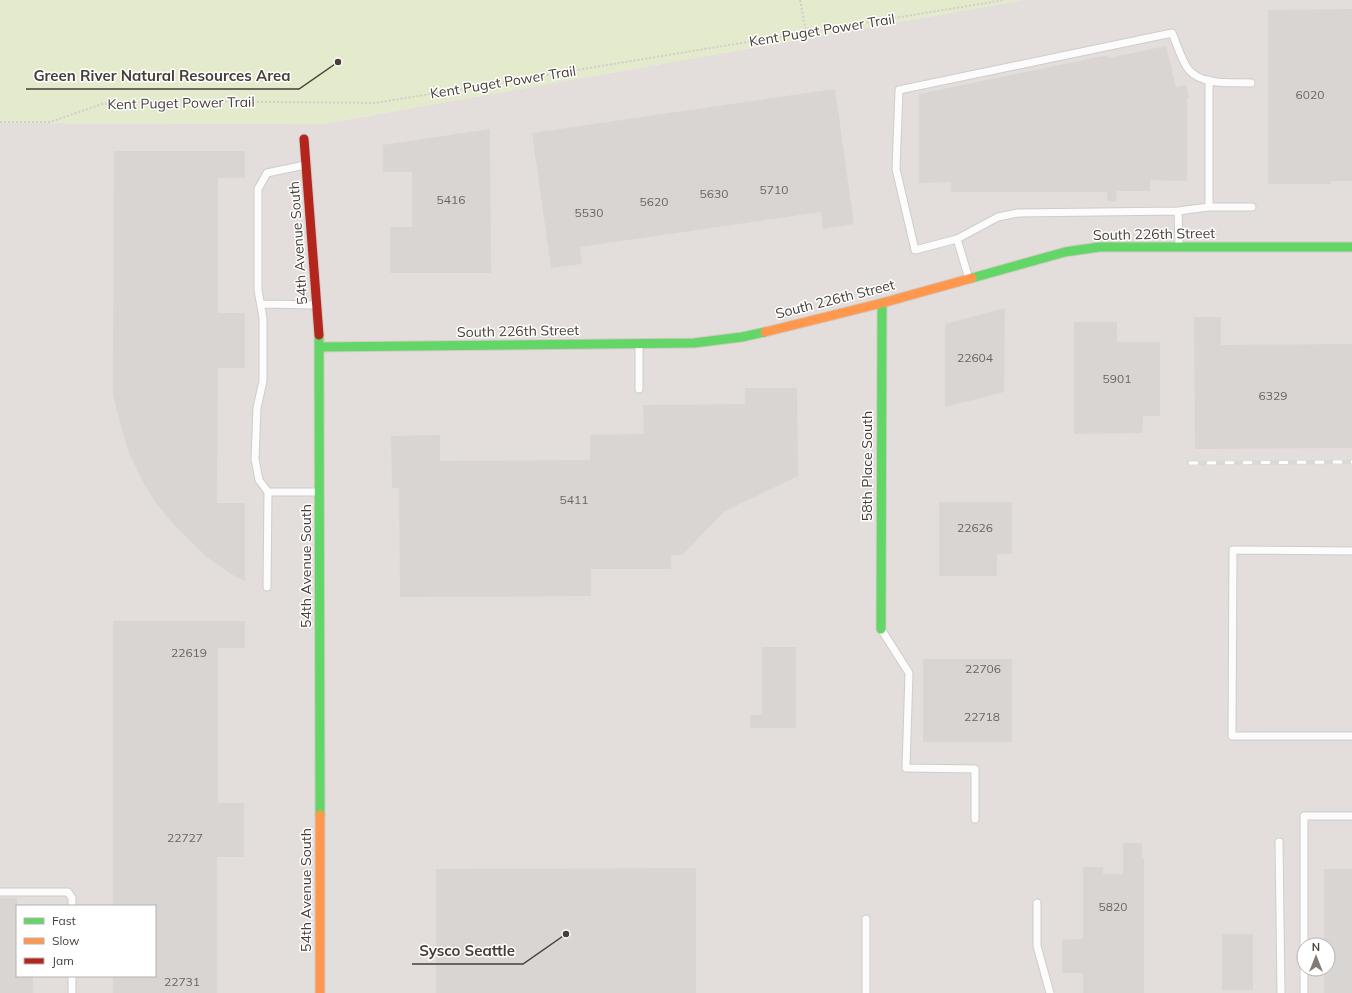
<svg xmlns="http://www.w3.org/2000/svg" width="1352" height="993" viewBox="0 0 1352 993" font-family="Mulish,sans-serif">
  <rect width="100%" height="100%" fill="#f1eeec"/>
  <!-- industrial -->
  <path fill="#e3dedb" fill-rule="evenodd" d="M1023 0H1352V993H0V123L322 124ZM17 906H155V976H17ZM1304 945H1328V969H1304Z"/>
  <!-- green -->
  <path fill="#e4eacc" d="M0 0H1023L322 124 0 123Z"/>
  <!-- building -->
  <path fill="#d9d5d2" d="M1352 9V181H1331V184H1268V10Z
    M1166 46 1176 87 1186 85 1189 98H1187V181L1150 180V191H1116L1117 201H1107V192H951V182L919 183V94L1108 55 1109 58Z
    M835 89 854 224 823 229 821 212 580 247 582 264 551 268 532 133Z
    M490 129 491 273H390V227H412V172H383V145Z
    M114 151H245V178H218V313H245V368H218L217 503H245V581L231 574 207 557 176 527 156 503 143 482 128 451 113 396Z
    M1005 308 1004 392 945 407V324Z
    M1194 317H1221V345L1352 344V448L1195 449Z
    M1074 322H1117V342H1160V416H1143L1142 433 1074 434Z
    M745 388H797L798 476 725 511 682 555H671V569H591V596L400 597 399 488H392L391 436 440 435V461L590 460V435L644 434 643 405 745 404Z
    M939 502H1012V554H997V576H939Z
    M113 621H245V648H218V803H244V857H217V993H113V976H155V906H113Z
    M762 647H796V728H750V715H762Z
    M923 659H1012V742H923Z
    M1123 843H1142V859H1144V993H1083V973H1062V940L1083 939V867H1103V874H1123Z
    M696 868V993H436V869Z
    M1324 869H1352V993H1324V969H1328V945H1324Z
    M0 898H17V976H33V993H0Z
    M1222 934H1253V990H1222Z"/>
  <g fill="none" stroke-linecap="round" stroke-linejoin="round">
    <defs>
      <path id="lane" d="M1209 80V207H1252
        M1178 211 1209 207
        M957 239 998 217 1018 213 1178 211 1179 246
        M969 279 957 239 915 250 896 169 899 90 1172 33C1177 44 1182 62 1189 70 1203 86 1232 82 1251 83
        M261 304 316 305
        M639 345V389
        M268 492H320
        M1352 551 1233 550 1232 736H1352
        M267 587 268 492 259 480 255 459 257 408 263 381V318L258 290V189L267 173 305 165
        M881 629 909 673 906 768 975 769V819
        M1279 842 1281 993
        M0 892H68L72 898V906
        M1037 903V946L1050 993
        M866 919V993
        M1304 945V816H1352
        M1304 969V993
        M72 993V976"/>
      <path id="fast" d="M972 278 1065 252 1099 247H1352
        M319 335 320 815
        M320 347 694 343 742 337 765 332
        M881 629 882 303"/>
      <path id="slow" d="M765 332 882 303 972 278
        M320 815V993"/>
      <path id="jam" d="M304 139 319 335"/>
    </defs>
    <!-- lane casing -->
    <use href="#lane" stroke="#cfccc9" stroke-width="9"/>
    <!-- fast casing -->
    <use href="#fast" stroke="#d2cbc4" stroke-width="11"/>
    <!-- slow casing -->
    <use href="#slow" stroke="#d2cbc4" stroke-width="11"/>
    <!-- jam casing -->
    <use href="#jam" stroke="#d2cbc4" stroke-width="11"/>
    <!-- path -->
    <path stroke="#d1cecb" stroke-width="2" stroke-dasharray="2 2" stroke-linecap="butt" d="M800 0 806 32
      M0 122H50L102 104 160 101 375 103 1004 0"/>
    <!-- lane -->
    <use href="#lane" stroke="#fdfcfc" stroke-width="7"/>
    <!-- fast -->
    <use href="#fast" stroke="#63d668" stroke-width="9"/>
    <!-- slow -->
    <use href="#slow" stroke="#ff974d" stroke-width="9"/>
    <!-- jam -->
    <use href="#jam" stroke="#b3261e" stroke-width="9"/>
    <defs>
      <path id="rail" d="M1189 463 1352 462"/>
    </defs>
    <!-- rail casing -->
    <use href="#rail" stroke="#d9d9d8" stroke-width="4.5"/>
    <!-- rail -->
    <use href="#rail" stroke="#fff" stroke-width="3" stroke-dasharray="9" stroke-linecap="butt"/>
  </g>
  <g text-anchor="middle" stroke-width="3" stroke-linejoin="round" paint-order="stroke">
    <!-- number labels -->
    <g font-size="12" fill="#6d655f">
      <text x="1310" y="99">6020</text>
      <text x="774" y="194">5710</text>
      <text x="714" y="198">5630</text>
      <text x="451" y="204">5416</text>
      <text x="654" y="206">5620</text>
      <text x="589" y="217">5530</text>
      <text x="975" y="362">22604</text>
      <text x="1117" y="383">5901</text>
      <text x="1273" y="400">6329</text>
      <text x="574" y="504">5411</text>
      <text x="975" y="532">22626</text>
      <text x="189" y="657">22619</text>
      <text x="983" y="673">22706</text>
      <text x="982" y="721">22718</text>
      <text x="185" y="842">22727</text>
      <text x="1113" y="911">5820</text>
      <text x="182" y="986">22731</text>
    </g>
    <!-- street labels -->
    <g font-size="14" fill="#473e37" stroke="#fff">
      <text transform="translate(822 30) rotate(-9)" y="5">Kent Puget Power Trail</text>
      <text transform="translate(503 82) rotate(-9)" y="5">Kent Puget Power Trail</text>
      <text transform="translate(181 103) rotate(-1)" y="5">Kent Puget Power Trail</text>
      <text transform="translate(1154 234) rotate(-1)" y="5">South 226th Street</text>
      <text transform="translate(298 243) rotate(-94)" y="5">54th Avenue South</text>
      <text transform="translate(835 299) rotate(-14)" y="5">South 226th Street</text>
      <text transform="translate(518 331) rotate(-1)" y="5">South 226th Street</text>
      <text transform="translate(867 466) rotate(-90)" y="5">58th Place South</text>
      <text transform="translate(306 566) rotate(-90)" y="5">54th Avenue South</text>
      <text transform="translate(306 890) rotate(-90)" y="5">54th Avenue South</text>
    </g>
  </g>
  <!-- callouts -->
  <path fill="none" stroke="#473e37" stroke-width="1.5" d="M338 62L299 89H26M566 934L523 964H412"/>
  <g fill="#473e37" stroke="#fff" stroke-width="1.5">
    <circle cx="338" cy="62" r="4"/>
    <circle cx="566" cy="934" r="4"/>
  </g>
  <g font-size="15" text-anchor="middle" font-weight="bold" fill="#473e37" stroke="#fff" stroke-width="3" stroke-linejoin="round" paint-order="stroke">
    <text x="162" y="81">Green River Natural Resources Area</text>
    <text x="467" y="956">Sysco Seattle</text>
  </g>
  <!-- legend -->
  <rect x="16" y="905" width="140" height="72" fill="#ffffff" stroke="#b5b2af"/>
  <rect x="24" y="918" width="20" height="6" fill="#63d668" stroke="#b5b2af"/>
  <text x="52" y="925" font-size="12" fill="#473e37">Fast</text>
  <rect x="24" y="938" width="20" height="6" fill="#ff974d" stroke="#b5b2af"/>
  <text x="52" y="945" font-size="12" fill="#473e37">Slow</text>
  <rect x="24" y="958" width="20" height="6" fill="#b3261e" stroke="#b5b2af"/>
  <text x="52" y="965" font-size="12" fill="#473e37">Jam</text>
  <!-- north arrow -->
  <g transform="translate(1316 957)"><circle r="19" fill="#ffffff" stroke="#b5b2af"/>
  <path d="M0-3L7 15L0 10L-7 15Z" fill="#827c76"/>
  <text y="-6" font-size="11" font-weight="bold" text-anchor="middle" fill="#473e37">N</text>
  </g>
</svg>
